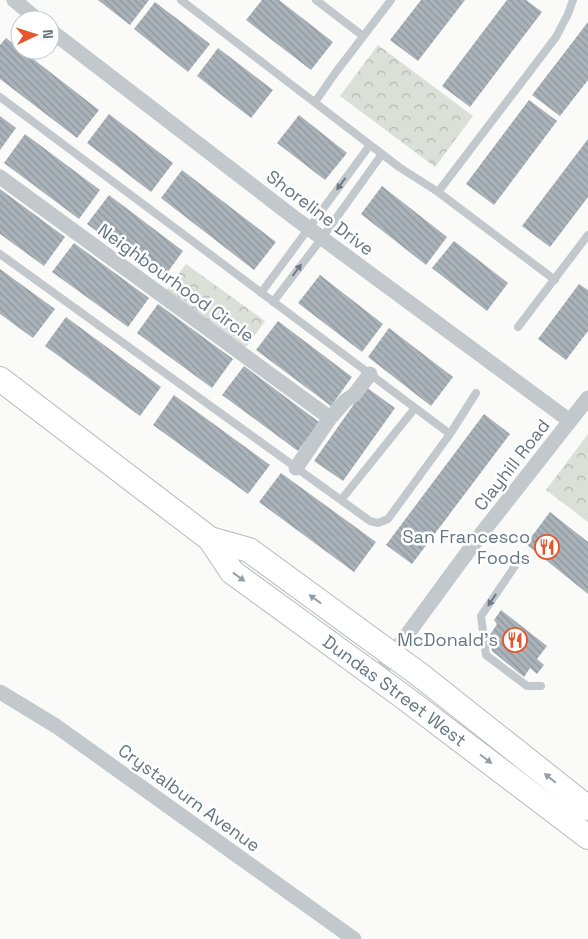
<svg xmlns="http://www.w3.org/2000/svg" width="588" height="939" viewBox="0 0 588 939" font-family="'Space Grotesk',sans-serif">
  <defs>
    <pattern id="park-crowns" width="20" height="18" patternUnits="userSpaceOnUse" patternTransform="scale(1.25)"><rect width="20" height="18" fill="#dadfd7"/><path d="M2 6a3 3 0 1 1 6 0M12 15a3 3 0 1 1 6 0" fill="none" stroke="#b4b9b4"/></pattern>
    <pattern id="building-back-hatch" width="6" height="6" patternUnits="userSpaceOnUse" patternTransform="scale(1.25)"><rect width="6" height="6" fill="#aab3b9"/><path d="M-1 5l2 2M0 0l6 6M5-1l2 2" fill="none" stroke="#8e969c"/></pattern>
  </defs>
  <rect width="100%" height="100%" fill="#fafaf8"/>
  <!-- park -->
  <path fill="url(#park-crowns)" d="M378 45 473 116 435 167 340 96Z
    M186 264 265 321 244 350 165 292Z
    M588 434V522L546 490Z"/>
  <!-- building -->
  <path fill="url(#building-back-hatch)" d="M98 0H149L130 25Z
    M262 0H279L333 42 311 70 246 20Z
    M421 0H465L418 61 390 40Z
    M507 0H526L542 12 470 107 442 86Z
    M155 2 210 44 188 72 134 29Z
    M588 22V80L560 116 532 95Z
    M6 38 99 110 77 138 0 79V45Z
    M218 48 273 90 251 118 197 76Z
    M529 100 557 121 494 205 466 184Z
    M109 114 173 163 151 192 87 143Z
    M299 115 347 153 325 180 277 143Z
    M0 116 16 128 0 150Z
    M25 134 100 190 79 219 4 163Z
    M588 139V197L550 247 522 226Z
    M182 170 276 242 254 270 161 198Z
    M382 186 447 237 426 265 361 214Z
    M0 189 65 237 44 266 0 234Z
    M109 195 183 251 162 280 87 224Z
    M454 241 508 283 487 311 432 268Z
    M74 243 149 298 128 327 52 272Z
    M0 269 55 309 33 338 0 314Z
    M320 275 383 324 362 352 298 303Z
    M579 284 588 290V331L566 360 538 339Z
    M158 304 233 359 212 388 137 333Z
    M66 317 161 387 140 416 45 346Z
    M278 321 352 377 331 406 256 350Z
    M389 328 453 377 431 406 368 357Z
    M244 366 319 422 298 451 222 395Z
    M366 387 395 408 343 481 314 461Z
    M174 395 270 465 248 494 153 425Z
    M484 414 510 434 412 564 386 545Z
    M281 473 376 542 354 572 259 502Z
    M550 512 588 542V594L526 544Z
    M501 610 547 646 537 659 544 665 537 674 530 668 524 677 492 651 490 635 497 624 494 620Z"/>
  <g fill="none" stroke-linecap="round" stroke-linejoin="round">
    <defs>
      <g id="primary">
        <path id="s1" d="M0 379 210 539 232 572 405 698 588 837"/>
        <path d="M210 539 249 550 420 675 588 808"/>
      </g>
    </defs>
    <!-- primary casing -->
    <use href="#primary" stroke="#b5babe" stroke-width="26"/>
    <!-- lane -->
    <path stroke="#c3c8cc" stroke-width="8" d="M181 0 399 167 438 192 555 280
      M316 0 363 36
      M0 97 450 434
      M315 102 336 72 391 0
      M438 192 556 37 568 14 573 0
      M0 254 370 521 378 523 388 519 450 434 476 393
      M261 293 370 145
      M273 302 322 238 382 154
      M518 327 588 235
      M341 500 415 408
      M519 560 481 616 486 655 527 686H541"/>
    <!-- street -->
    <path stroke="#c3c8cc" stroke-width="15" d="M14 0 38 20
      M50 30 292 216 570 421
      M0 177 330 418
      M296 468 330 418 346 400 354 395 370 374
      M376 677 478 538 588 398
      M0 692 56 726 354 939"/>
    <!-- primary -->
    <use href="#primary" stroke="#fff" stroke-width="24"/>
  </g>
  <!-- one-way arrows -->
  <defs><path id="oneway-solid" d="M-6-.8H1V-3.2L6.5 0L1 3.2V.8H-6Z" transform="scale(1.25)"/></defs>
  <g fill="#6a7a87">
    <use href="#oneway-solid" transform="translate(341 184) rotate(126)"/>
    <use href="#oneway-solid" transform="translate(297 270) rotate(-53)"/>
    <use href="#oneway-solid" transform="translate(492 600) rotate(124)"/>
  </g>
  <g fill="#939fa8">
    <use href="#oneway-solid" transform="translate(239 577) rotate(36)"/>
    <use href="#oneway-solid" transform="translate(315 599) rotate(-144)"/>
    <use href="#oneway-solid" transform="translate(486 759) rotate(37)"/>
    <use href="#oneway-solid" transform="translate(550 778) rotate(-141)"/>
  </g>
  <!-- icons -->
  <defs>
    <symbol id="restaurant-ring" viewBox="-11 -11 22 22"><circle r="9.5" fill="#fff" stroke="#e4572e" stroke-width="1.5"/><path d="M-5-6h1v4h1v-4h1v4h1v-4h1v5L-1.5 .5V6h-2V.5L-5-1ZM5-6V6H3V1.5H1.5Q1.5-4 5-6Z" fill="#e4572e"/></symbol>
  </defs>
  <g fill-rule="evenodd">
    <use href="#restaurant-ring" x="533" y="533" width="28" height="28"/>
    <use href="#restaurant-ring" x="501" y="626" width="28" height="28"/>
  </g>
  <g text-anchor="middle" stroke-width="5" stroke-linejoin="round" paint-order="stroke">
    <!-- street labels -->
    <g font-size="18" fill="#657683" stroke="#fff">
      <text transform="translate(320 213) rotate(37)" y="6">Shoreline Drive</text>
      <text transform="translate(176 283) rotate(36)" y="6">Neighbourhood Circle</text>
      <text transform="translate(512 465) rotate(-52)" y="6">Clayhill Road</text>
      <text dy="6" stroke="none"><textPath href="#s1" startOffset="505">Dundas Street West</textPath></text>
      <text transform="translate(189 798) rotate(36)" y="6">Crystalburn Avenue</text>
    </g>
    <!-- poi labels -->
    <g font-size="18" fill="#657683" stroke="#fff" text-anchor="end">
      <text x="530" y="543">San Francesco<tspan x="530" dy="21">Foods</tspan></text>
      <text x="498" y="646">McDonald's</text>
    </g>
  </g>
  <!-- north arrow -->
  <g transform="translate(35 35) rotate(86)"><circle r="24" fill="#ffffff" stroke="#c1c8cd"/>
  <path d="M0-4L9 19L0 12L-9 19Z" fill="#e4572e"/>
  <text y="-8" font-size="14" font-weight="bold" text-anchor="middle" fill="#657683">N</text>
  </g>
</svg>
